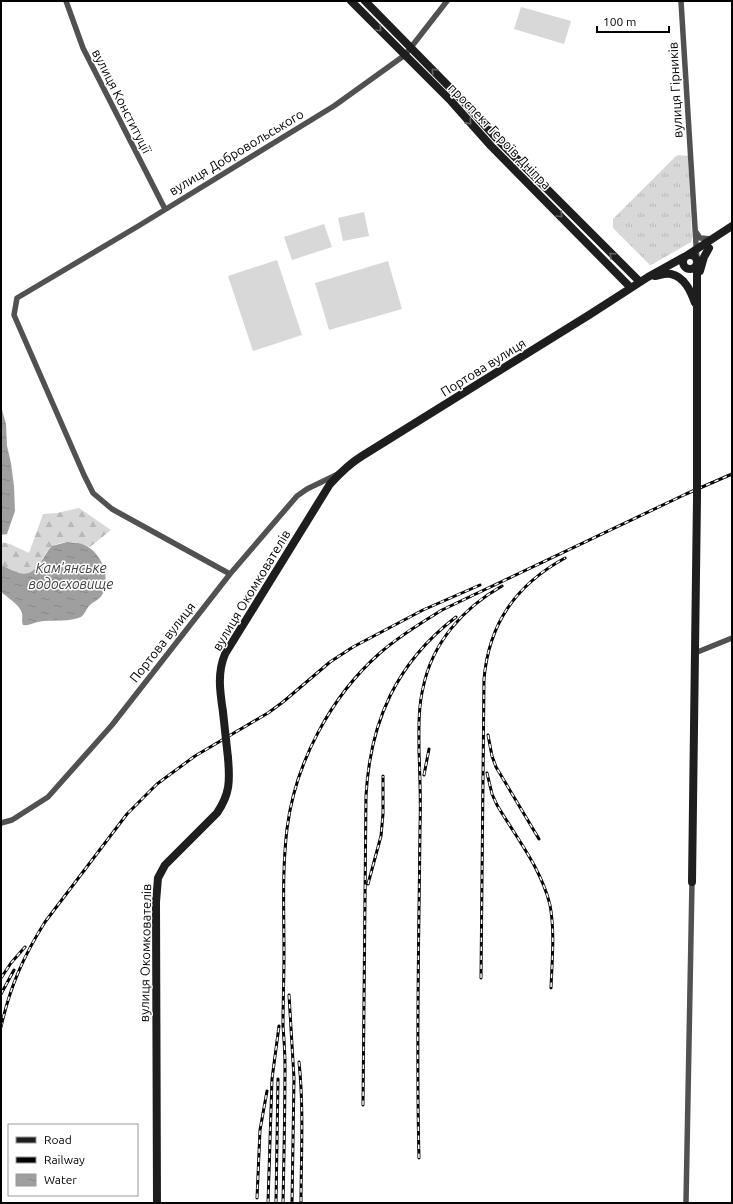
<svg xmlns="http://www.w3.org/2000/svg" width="733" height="1204" viewBox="0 0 733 1204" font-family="Ubuntu,sans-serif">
  <defs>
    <pattern id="grass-tufts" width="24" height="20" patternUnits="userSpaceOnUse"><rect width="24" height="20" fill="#d8d8d8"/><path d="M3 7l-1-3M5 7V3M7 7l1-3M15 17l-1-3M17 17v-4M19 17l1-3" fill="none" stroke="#b8b8b8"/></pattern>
    <pattern id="forest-firs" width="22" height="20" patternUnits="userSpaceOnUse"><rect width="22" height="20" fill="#d8d8d8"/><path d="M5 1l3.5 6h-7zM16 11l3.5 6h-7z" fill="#b8b8b8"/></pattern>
    <pattern id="water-ripples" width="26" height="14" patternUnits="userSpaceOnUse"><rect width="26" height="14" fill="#9f9f9f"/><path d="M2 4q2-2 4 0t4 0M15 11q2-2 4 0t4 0" fill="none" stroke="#878787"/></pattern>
  </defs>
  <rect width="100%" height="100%" fill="#fff"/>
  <!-- grass -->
  <path fill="url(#grass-tufts)" d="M679 155 688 156 692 239 691 242 653 264 650 265 613 228V219L676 156Z"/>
  <!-- forest -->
  <path fill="url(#forest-firs)" d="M79 508 111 530 90 547C78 541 59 539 49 549 42 556 39 573 27 574 19 575 8 568 1 565V542L10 544 29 553 43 514 57 513Z"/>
  <!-- garden -->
  <path fill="#d8d8d8" d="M521 7 571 21 564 44 514 29Z
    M364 212 369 236 343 241 338 218Z
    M324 224 332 247 292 260 284 237Z
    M277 260 302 335 253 351 228 276Z
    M388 261 402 309 329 330 315 283Z"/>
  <!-- water -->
  <path fill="url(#water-ripples)" d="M1 406 6 424 7 446 11 463 14 486 15 511 8 531 7 534 1 535Z
    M67 542C72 543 77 542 82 544 101 550 112 578 102 595 99 600 94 601 90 605 86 609 85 614 81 617 70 622 55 620 44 621 37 621 30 626 23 625 21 621 23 617 22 613 19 604 8 598 1 592V565C19 573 28 581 41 562 45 556 47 551 52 546Z"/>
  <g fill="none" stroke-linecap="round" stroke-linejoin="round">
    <!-- street -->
    <path stroke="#515151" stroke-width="5.5" d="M66 1 83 48 165 209
      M681 1 697 260
      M696 232 700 238 712 239
      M230 574 112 509 93 493 84 475 14 315 17 298 140 225 334 106 405 55 447 1
      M695 653 732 638
      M1 823 12 820 48 797 112 725 230 574 297 496 307 489 338 474
      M686 1203 692 882"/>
    <!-- secondary -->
    <path stroke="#1e1e1e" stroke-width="8" d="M351 1 451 101 491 146 631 288
      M365 1 465 103 498 140 640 282
      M683 262a7 7 0 1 1 14 0a7 7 0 1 1-14 0Z
      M686 256 732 226
      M697 264V485
      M700 271 704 257 709 248
      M655 276C660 275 666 273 671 274 685 277 691 292 695 303
      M223 712C220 692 217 673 225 654L330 484C340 473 349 464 362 456L589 315 648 277 684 257
      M692 882 697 498
      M157 1203 156 902 158 878 165 865 217 813C230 794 230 781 228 758"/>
    <defs>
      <path id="rail" d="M488 735 492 756 496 767 539 839
        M487 773 492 794 497 805C516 837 541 868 550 905 555 932 552 961 551 988
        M424 775 429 749
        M368 884 381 836 383 814V776
        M1 978 11 963 25 947
        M481 978 484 679C489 623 516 585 565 558
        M1 994 14 970
        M289 995 294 1078 292 1203
        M1 1027C10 987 23 957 45 922L127 814 157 784 195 756 268 713 283 702 330 662 353 647 423 610 480 585
        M299 1062C304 1109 301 1156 301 1203
        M363 1105 366 796C370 722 396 663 456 617
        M419 1158C416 1048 419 938 420 828 421 802 420 777 419 752 419 731 418 709 423 688 432 643 463 608 502 586
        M257 1198 260 1130 267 1091
        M268 1203 272 1079 279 1026
        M276 1203 278 1079
        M283 1203C284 1157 285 1111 285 1065 285 1052 284 1039 283 1026 283 1002 284 978 284 954 284 912 282 871 287 829 295 763 331 696 380 653 399 636 421 623 442 610L686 494 732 474"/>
    </defs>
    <!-- rail casing -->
    <use href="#rail" stroke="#000" stroke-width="3"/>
    <!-- rail -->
    <use href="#rail" stroke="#fff" stroke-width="1.5" stroke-dasharray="4.5" stroke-linecap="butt"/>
    <!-- secondary-bridge -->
    <path stroke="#1e1e1e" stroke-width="8" d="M697 498V485
      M223 712 228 758"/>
  </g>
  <!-- one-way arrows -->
  <defs><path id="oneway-chevron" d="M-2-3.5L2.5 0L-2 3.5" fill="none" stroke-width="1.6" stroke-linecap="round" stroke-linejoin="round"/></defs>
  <g stroke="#626262">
    <use href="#oneway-chevron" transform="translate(379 29) rotate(45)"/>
    <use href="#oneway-chevron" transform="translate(434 71) rotate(-134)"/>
    <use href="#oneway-chevron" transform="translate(469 122) rotate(48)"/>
    <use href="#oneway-chevron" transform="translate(560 215) rotate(46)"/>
    <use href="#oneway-chevron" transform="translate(612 255) rotate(-135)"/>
  </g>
  <g text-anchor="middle" stroke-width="3" stroke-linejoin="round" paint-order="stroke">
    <!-- street labels -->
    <g font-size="13" fill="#000" stroke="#fff">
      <text transform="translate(675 90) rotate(-93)" y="5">вулиця Гірників</text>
      <text transform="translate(122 101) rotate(63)" y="5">вулиця Конституції</text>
      <text transform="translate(500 136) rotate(46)" y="5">проспект Героїв Дніпра</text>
      <text transform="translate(236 152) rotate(-31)" y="5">вулиця Добровольського</text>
      <text transform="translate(483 367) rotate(-32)" y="5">Портова вулиця</text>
      <text transform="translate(251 590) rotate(-59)" y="5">вулиця Окомкователів</text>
      <text transform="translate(162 642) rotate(-52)" y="5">Портова вулиця</text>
      <text transform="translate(145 953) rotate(-89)" y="5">вулиця Окомкователів</text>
    </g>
    <!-- water labels -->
    <g font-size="14" font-style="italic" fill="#404040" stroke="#fff">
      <text x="71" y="573">Кам'янське<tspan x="71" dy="16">водосховище</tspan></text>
    </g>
  </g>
  <!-- border -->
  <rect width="733" height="1204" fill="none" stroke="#000000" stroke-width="4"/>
  <!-- legend -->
  <rect x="8" y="1124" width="130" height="72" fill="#ffffff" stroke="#999999"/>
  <rect x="16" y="1137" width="20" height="6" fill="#1e1e1e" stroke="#999999"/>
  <text x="44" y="1144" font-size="12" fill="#000000">Road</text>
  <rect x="16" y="1157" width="20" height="6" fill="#000000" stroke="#999999"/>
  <text x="44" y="1164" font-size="12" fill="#000000">Railway</text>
  <rect x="16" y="1174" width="20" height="12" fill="url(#water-ripples)" stroke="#999999"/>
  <text x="44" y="1184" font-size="12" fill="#000000">Water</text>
  <!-- scale -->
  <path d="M597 26v6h72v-6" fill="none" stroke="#000000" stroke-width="2"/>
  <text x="603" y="26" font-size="12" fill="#000000" stroke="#ffffff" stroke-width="3" paint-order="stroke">100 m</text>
</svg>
